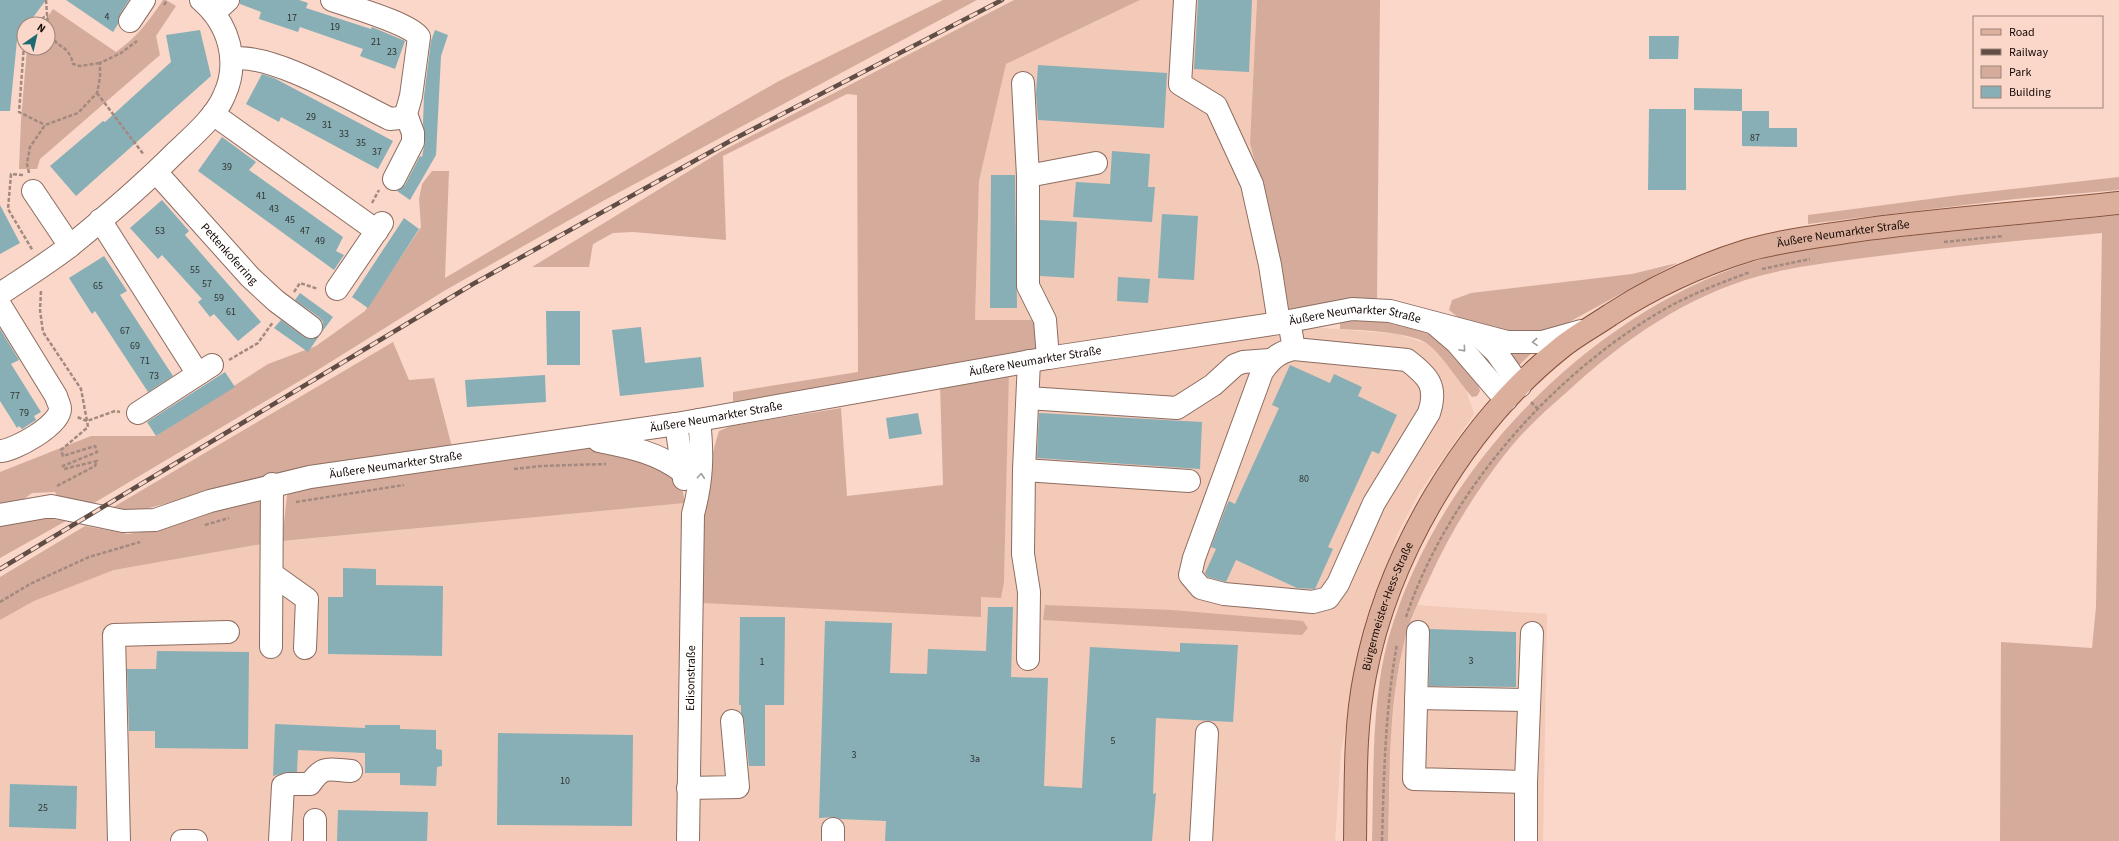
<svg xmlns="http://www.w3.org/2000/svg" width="2119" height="841" viewBox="0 0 2119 841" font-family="'Source Sans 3',sans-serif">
  <rect width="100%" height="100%" fill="#fad7c9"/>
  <!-- built -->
  <path fill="#f3c9b8" d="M1140 0H1257L1250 143 1271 223 1289 309 1030 353 975 320 979 181 1006 64Z
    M1310 327 1397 334 1428 344 1444 360 1466 390 1474 414 1419 493 1398 533 1379 587 1362 647 1341 751 1335 841H0V620L34 601 114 570 274 542 706 501 980 617 981 597 1004 582 1009 372Z
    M1417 605 1547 614 1543 841H1388L1391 733 1396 685 1403 646Z"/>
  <!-- green -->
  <path fill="#d5ac9b" d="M163 0H166L176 6 156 36 160 55 40 159 37 169H19L21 120 27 48H48V24H43L53 9 116 52C136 38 149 21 163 0Z
    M943 0H977L603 201 444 291 313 373 94 503 58 498 55 492 32 493 24 499 0 506V472L91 436H156L268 364 316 346 365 311 421 227 419 199 422 184 432 171H449L445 278 695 129 779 81Z
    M1014 0H1140L1006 64 979 181 975 320H1035C1037 333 1042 344 1030 353L733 402V392L858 372 857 95 847 94 723 156 726 240 633 232 613 233 593 244 589 267H532L720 152Z
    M1257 0H1380L1377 298 1289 309 1271 223 1250 143Z
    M2119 177V190L2015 199 1808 224V215L1960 195Z
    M2119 215V841H2000L2001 642 2092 648 2096 607 2102 233C2025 240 1948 247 1871 257 1834 262 1796 266 1759 276 1686 296 1622 341 1567 392 1545 411 1524 430 1506 453 1476 491 1450 533 1430 577 1419 600 1408 623 1403 647 1388 711 1390 777 1388 841H1372C1374 776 1371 703 1388 640 1435 472 1587 315 1752 262 1789 250 1830 246 1868 241 1951 230 2035 224 2119 215Z
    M1677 263 1560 327 1515 338 1459 318 1449 310 1452 300 1471 293 1632 274Z
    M1376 319 1399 323 1422 331 1444 342 1476 377 1480 391 1477 396 1472 397C1457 380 1446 360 1429 345 1415 332 1360 330 1340 329V321Z
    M393 342 409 380 434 378 452 447 287 471 138 511 110 509Z
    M1506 350 1532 353 1516 368Z
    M1009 372 1004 582 1001 598 981 597V617L702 603C704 546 701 486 719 431L731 426 841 408 847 496 943 485 940 385Z
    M592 448 654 460 681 482 685 503 282 541 287 495 296 488 557 450Z
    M261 497 262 544 114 570 34 601 0 620V577L85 526 128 534 153 530Z
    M45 518 66 521 0 558V524Z
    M1045 605 1172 610 1303 621 1308 628 1302 635 1043 620Z"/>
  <!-- building -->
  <path fill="#87afb5" d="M0 0H46L28 24H24V30L17 40 10 111H0Z
    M66 0H129L120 14 118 24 113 32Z
    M240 0H299L308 3 306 8 371 29 372 27 405 41 395 69 360 56 363 49 300 27 298 32 259 19 261 12 240 4Z
    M1198 0H1252L1249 72 1194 69Z
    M200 30 211 76 76 196 50 166 103 121 105 122 171 62 166 35Z
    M435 30 448 35 441 56 436 155 410 200 397 191 405 185 420 156 422 157 425 142 423 123 424 96 431 41Z
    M1649 36H1679L1678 59H1649Z
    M1038 65 1167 73 1164 128 1038 120 1036 94Z
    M262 74 274 78 393 141 378 169 281 117 279 122 246 104Z
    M1694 88 1742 89V111L1694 110Z
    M1649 109H1686V190H1648Z
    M1742 111H1769V128H1797V147L1742 146Z
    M222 137 256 162 249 170 343 237 336 251 344 255 334 270 198 171Z
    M1112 151 1150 154 1148 187H1155L1152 222 1073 217 1076 182 1110 184Z
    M991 175H1015L1017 308H990Z
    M162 200 189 231 185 235 261 322 238 341 214 314 210 317 198 302 202 299 162 255 158 259 130 228Z
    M0 205 20 243 0 254Z
    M1162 214 1198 216 1194 280 1158 278Z
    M404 218 419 229 368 308 352 297Z
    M1040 220 1077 222 1074 278 1040 276Z
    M104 256 127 291 120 295 173 376 148 392 95 311 92 314 69 278Z
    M1118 277 1150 279 1148 303 1117 301Z
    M300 293 333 317 322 332 323 322 319 317 295 300Z
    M546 311H580V365H547Z
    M281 320 304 337 310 339 319 336 308 352 274 328Z
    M641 327 645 363 701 357 704 387 620 396 612 330Z
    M0 329 19 360 11 364 41 412 34 416 36 420 22 429 19 426 17 428 0 401Z
    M1290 365 1330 383 1334 374 1362 387 1358 396 1397 415 1379 454 1372 451 1328 547 1333 549 1315 589 1297 588 1236 560 1226 582 1208 577 1205 573 1216 549 1211 547 1226 507 1229 501 1235 504 1279 408 1272 405Z
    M225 372 235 387 156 436 147 422Z
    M545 375 546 402 467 407 465 380Z
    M918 413 922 434 889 439 886 418Z
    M1039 413 1202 422 1200 469 1037 458Z
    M343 568 376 569V585L443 586 442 656 328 654V597H343Z
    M988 607H1013L1011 677 1048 678 1044 786 1082 788 1090 647 1180 652V643L1238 645 1233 722 1156 718 1153 794 1156 793 1152 841H885L886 821 840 819 833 817 819 818 825 621 892 623 890 673 927 674 928 649 986 651Z
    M740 617H785L784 705H765V766H749L744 720 741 713V705H739Z
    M1430 629 1516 632V687L1429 686Z
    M157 651 249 652 248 749 155 748V731H129L127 669H156Z
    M275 724 365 728V725H400V729L436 730V749L442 750V766L437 767 436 786 400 785V773H365V753L298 750 297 772H288L273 776Z
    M498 733 633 735 632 826 497 825Z
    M10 784 77 786 76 829 9 827Z
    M338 810 428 812 427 841H337Z"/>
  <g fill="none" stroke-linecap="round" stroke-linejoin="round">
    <defs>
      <g id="minor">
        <path d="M332 0C351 7 409 23 419 37L411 96 406 114 413 133V142L394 179"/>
        <path d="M1185 0 1180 84 1216 106 1252 184 1270 265 1279 323"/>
        <path d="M214 13 228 0"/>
        <path d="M130 21 144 0"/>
        <path d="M233 59C270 52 353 101 390 119L399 118 406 114"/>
        <path d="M1023 83 1028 176"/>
        <path d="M213 114 377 231"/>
        <path id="s1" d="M156 172 250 277 276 301 311 327"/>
        <path d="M33 191 70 246"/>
        <path d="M100 220 198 374"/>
        <path d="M337 289 382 223"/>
        <path d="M0 294C24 278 48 263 70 246 107 216 144 184 177 151 194 135 215 117 224 96 240 62 229 24 201 0"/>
        <path d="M0 305 56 396C57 400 60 405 60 409 60 425 14 451 0 451"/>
        <path d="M1289 321 1294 349C1279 352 1271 359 1262 372L1194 558 1190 575 1201 588 1224 594 1313 602 1328 598 1338 584 1374 503 1429 413C1438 386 1428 376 1407 360L1294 349"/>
        <path d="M1436 325 1457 343 1506 400"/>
        <path d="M1478 335 1496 352 1520 386"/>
        <path d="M1048 358 1045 320 1028 286V176L1096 163"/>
        <path d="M1028 398 1177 408 1213 385 1235 365 1243 362 1270 360"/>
        <path d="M138 413 212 365"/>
        <path d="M676 424 684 479"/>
        <path d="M599 441C629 447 657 452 683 472"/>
        <path d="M1024 470 1189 481"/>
        <path id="s2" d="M0 515 51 506 123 521 155 520 210 501 310 477 676 424 1048 358 1279 323 1352 309 1390 311 1507 342H1542L1581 331"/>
        <path d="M272 574 307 599 305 648"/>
        <path d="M1418 632 1414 779 1526 782"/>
        <path d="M271 647 272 484"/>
        <path d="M1028 659 1029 592 1023 554 1024 470 1029 361"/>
        <path d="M1416 698 1528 700"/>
        <path d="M688 788 738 787 732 721"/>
        <path d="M315 820V841"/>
        <path d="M119 841 114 635 228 632"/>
        <path d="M182 841H196"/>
        <path d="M280 841 283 786 288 784H310C324 764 329 770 351 771"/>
        <path id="s3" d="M688 841 693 514C702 481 703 455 699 420"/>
        <path d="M833 841V829"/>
        <path d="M1201 841 1207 733"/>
        <path d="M1526 841V782L1532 633"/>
      </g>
      <g id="major">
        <path id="s4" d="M1355 841C1356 786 1354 729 1365 675 1388 554 1465 424 1562 347 1577 335 1594 326 1610 315 1653 287 1700 265 1749 250 1788 239 1829 235 1868 229 1951 218 2035 212 2119 203"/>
      </g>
    </defs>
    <!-- minor casing -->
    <use href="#minor" stroke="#8c6d61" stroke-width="24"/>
    <!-- major casing -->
    <use href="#major" stroke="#86523c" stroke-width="24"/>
    <!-- path -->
    <path stroke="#a3897f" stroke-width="2.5" stroke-dasharray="4 2" stroke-linecap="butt" d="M46 0 48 28 57 44C66 48 71 54 73 64L80 66 100 63
      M164 5 167 0
      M38 24 44 17H48
      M24 45 19 112 45 125
      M97 93 144 155
      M29 173 27 164 30 147 45 125 78 113 97 93 100 78V63L121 53 137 41
      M23 175 11 174 8 209 33 251
      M372 203 379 190
      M1944 242 2003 236
      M1762 269 1810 259
      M41 291 40 310 43 332 81 389 87 421 115 411 120 412
      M294 292 300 283 318 289
      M229 360 258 343 273 322
      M1531 402 1538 409
      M514 469 541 466 606 464
      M57 486 95 466 97 461 64 469 63 466 97 452 95 446 63 456 61 450 88 427 87 421 77 417
      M296 502 404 485
      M205 525 229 518
      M0 602 30 584 89 557 140 542
      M1406 617C1448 491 1556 369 1672 305 1697 292 1723 282 1750 272
      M1382 841C1384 775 1385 710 1397 644"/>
    <!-- minor -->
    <use href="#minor" stroke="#fff" stroke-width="22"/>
    <!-- major -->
    <use href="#major" stroke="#dcaf9c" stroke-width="22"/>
    <defs>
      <path id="rail" d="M0 569 473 284 732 140 1002 0"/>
    </defs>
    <!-- rail casing -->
    <use href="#rail" stroke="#604d46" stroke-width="4.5"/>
    <!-- rail -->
    <use href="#rail" stroke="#fad7c9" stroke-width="3" stroke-dasharray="9" stroke-linecap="butt"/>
  </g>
  <!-- one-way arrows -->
  <defs><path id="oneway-chevron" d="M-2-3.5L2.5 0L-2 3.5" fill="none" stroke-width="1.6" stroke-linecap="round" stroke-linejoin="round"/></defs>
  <g stroke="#a19d9b">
    <use href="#oneway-chevron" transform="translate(1535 342) rotate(177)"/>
    <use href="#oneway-chevron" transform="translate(1463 349) rotate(49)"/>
    <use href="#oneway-chevron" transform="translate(701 476) rotate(-85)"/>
  </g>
  <g text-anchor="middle" stroke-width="4" stroke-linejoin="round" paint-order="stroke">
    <!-- number labels -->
    <g font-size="10" fill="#313231">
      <text x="107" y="20">4</text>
      <text x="292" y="21">17</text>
      <text x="335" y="30">19</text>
      <text x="376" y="45">21</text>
      <text x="392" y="55">23</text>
      <text x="311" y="120">29</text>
      <text x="327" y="128">31</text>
      <text x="344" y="137">33</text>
      <text x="1755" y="141">87</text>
      <text x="361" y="146">35</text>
      <text x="377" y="155">37</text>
      <text x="227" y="170">39</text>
      <text x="261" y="199">41</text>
      <text x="274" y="212">43</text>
      <text x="290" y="223">45</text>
      <text x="160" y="234">53</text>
      <text x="305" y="234">47</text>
      <text x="320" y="244">49</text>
      <text x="195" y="273">55</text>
      <text x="207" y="287">57</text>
      <text x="98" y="289">65</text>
      <text x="219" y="301">59</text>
      <text x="231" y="315">61</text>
      <text x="125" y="334">67</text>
      <text x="135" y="349">69</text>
      <text x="145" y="364">71</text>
      <text x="154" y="379">73</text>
      <text x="15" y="399">77</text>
      <text x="24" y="416">79</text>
      <text x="1304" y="482">80</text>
      <text x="1471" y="664">3</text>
      <text x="762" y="665">1</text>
      <text x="1113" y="744">5</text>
      <text x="854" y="758">3</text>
      <text x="975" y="762">3a</text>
      <text x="565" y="784">10</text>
      <text x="43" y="811">25</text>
    </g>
    <!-- street labels -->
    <g font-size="12" fill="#140905" stroke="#fad7c9">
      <text dy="4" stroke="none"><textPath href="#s4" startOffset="864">Äußere Neumarkter Straße</textPath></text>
      <text dy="4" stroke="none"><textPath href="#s1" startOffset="110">Pettenkoferring</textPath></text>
      <text dy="4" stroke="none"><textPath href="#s2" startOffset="1377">Äußere Neumarkter Straße</textPath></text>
      <text dy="4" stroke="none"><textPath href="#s2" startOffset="1053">Äußere Neumarkter Straße</textPath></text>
      <text dy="4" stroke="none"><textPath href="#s2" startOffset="729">Äußere Neumarkter Straße</textPath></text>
      <text dy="4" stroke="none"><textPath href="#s2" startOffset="405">Äußere Neumarkter Straße</textPath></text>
      <text dy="4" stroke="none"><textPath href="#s4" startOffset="239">Bürgermeister-Hess-Straße</textPath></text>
      <text dy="4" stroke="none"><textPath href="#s3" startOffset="163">Edisonstraße</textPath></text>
    </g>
  </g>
  <!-- legend -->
  <rect x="1973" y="16" width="130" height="92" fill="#fad7c9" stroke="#9e857b"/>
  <rect x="1981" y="29" width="20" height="6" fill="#dcaf9c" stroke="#9e857b"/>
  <text x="2009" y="36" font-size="12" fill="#140905">Road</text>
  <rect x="1981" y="49" width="20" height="6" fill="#604d46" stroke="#9e857b"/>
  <text x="2009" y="56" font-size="12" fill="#140905">Railway</text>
  <rect x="1981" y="66" width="20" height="12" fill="#d5ac9b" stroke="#9e857b"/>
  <text x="2009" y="76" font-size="12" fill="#140905">Park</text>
  <rect x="1981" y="86" width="20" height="12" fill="#87afb5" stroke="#9e857b"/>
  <text x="2009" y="96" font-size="12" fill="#140905">Building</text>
  <!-- north arrow -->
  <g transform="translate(36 36) rotate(34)"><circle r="19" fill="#fad7c9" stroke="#9e857b"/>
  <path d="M0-3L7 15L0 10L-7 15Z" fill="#1f6973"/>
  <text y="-6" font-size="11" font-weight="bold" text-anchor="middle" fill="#140905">N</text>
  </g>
</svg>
